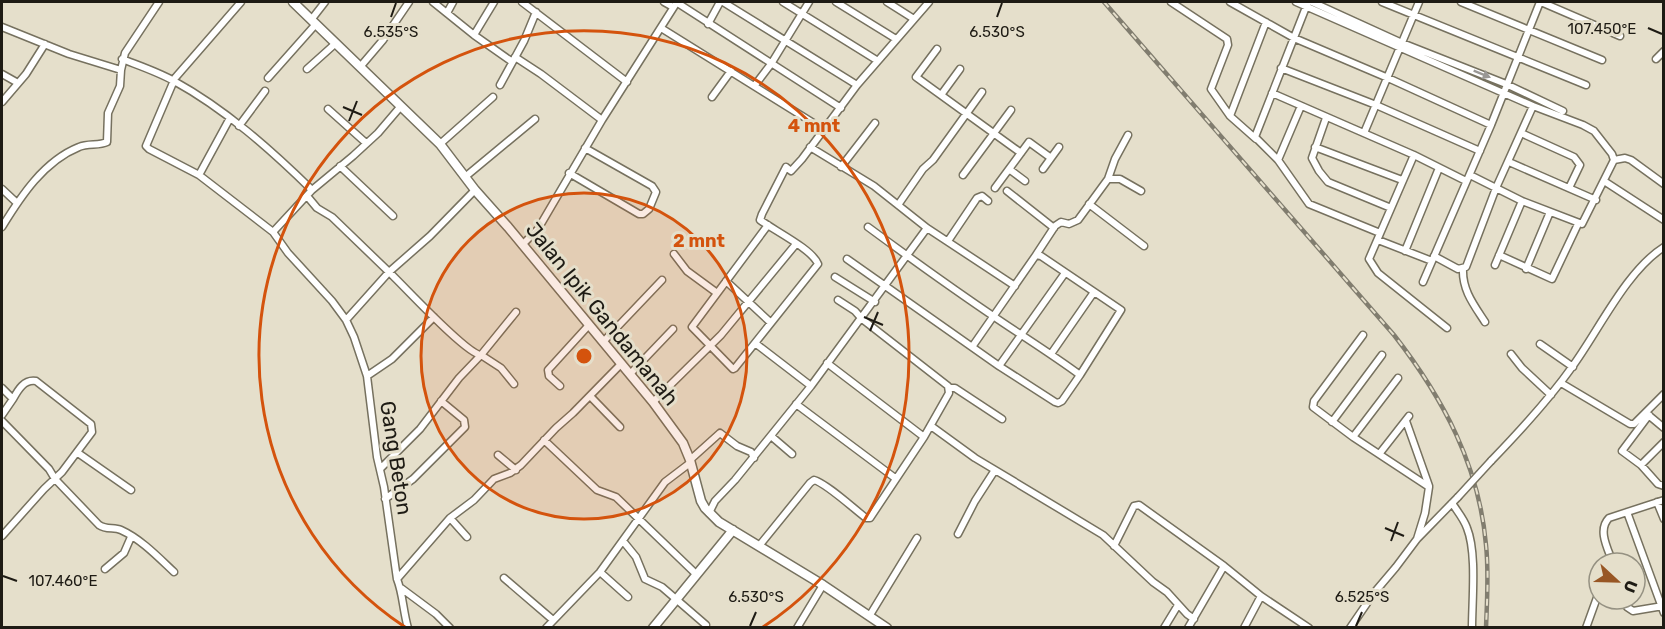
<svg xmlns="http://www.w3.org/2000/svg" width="1665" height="629" viewBox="0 0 1665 629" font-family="Rubik,sans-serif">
  <rect width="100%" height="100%" fill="#e5dfcb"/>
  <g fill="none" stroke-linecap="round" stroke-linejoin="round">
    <defs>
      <path id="street" d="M241 2 175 78 146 146 149 149 199 175 273 232
        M433 2 474 35 511 61
        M522 2 627 82
        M664 2 673 7
        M676 2 841 108
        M723 2 857 85
        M783 2 878 61
        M836 2 896 39
        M887 2 914 19
        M1171 2 1227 39 1228 45 1211 89 1230 116 1256 139
        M1230 2 1294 38 1388 78 1491 125
        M1296 2 1533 106 1583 125 1594 131 1612 154 1614 160 1625 158 1631 160 1664 184
        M1308 2 1255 137 1278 160 1309 204 1380 233
        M1312 2 1402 43 1506 84 1563 111
        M1382 2 1586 85
        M1461 2 1602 60
        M1541 2 1620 36
        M447 13 453 2
        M311 20 325 2
        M708 24 720 2
        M2 27 69 54 121 70 125 53 159 2
        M661 28 823 129
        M474 35 494 2
        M937 49 916 77 1021 153
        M515 57 541 74 602 120
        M122 59C140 66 158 72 174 81 225 109 270 149 312 190
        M1656 59 1664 51
        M360 67 383 40 409 2
        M1281 68 1376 105 1480 151
        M307 69 336 43
        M2 74 18 83
        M268 78 316 24
        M500 85 524 41 536 12
        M755 85 771 64 809 2
        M1272 93 1414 155 1466 181
        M941 95 960 69
        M712 97 731 71
        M2 102 26 74 45 44
        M401 106 378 133 353 156 312 190 273 232 288 253 332 301 346 320 354 337 367 376 377 457 384 487 397 579C403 594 403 611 408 628
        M328 109 366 143
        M1230 116 1266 22
        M1326 118 1312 158 1319 171 1328 182 1391 208
        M239 126 265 91
        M1364 133 1419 2
        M1521 133 1574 157 1580 165 1569 188
        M440 144 493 97
        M810 147 874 186 927 228 1015 286
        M1315 147 1402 180
        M1414 155 1369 259 1378 273 1447 328
        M1278 160 1301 106
        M1509 162 1596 200
        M340 166 393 216
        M841 167 875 123
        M1009 169 1025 181
        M1043 169 1059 147
        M569 173 639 214H643L649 209 656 192 652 186 585 148
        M199 175 230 118
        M963 175 1011 110
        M1470 175 1522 201 1582 224 1614 160
        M465 177 535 119
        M1108 179 1115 159 1128 135
        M1604 181 1664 220
        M995 188 1029 142 1051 158
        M2 189 17 203
        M1007 191 1054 228
        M307 196 317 208 332 217 389 272 346 320
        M1089 204 1144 246
        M898 205 923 169 933 160 982 92
        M768 225 692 327 733 369 735 368 818 264C812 249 775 231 760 220L762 214 786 167 791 171 802 159 857 85 929 2
        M2 227C21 196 44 161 79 147 88 143 99 146 107 142L108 113 120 86 121 70
        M868 227C910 258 953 289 996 318 1024 337 1053 355 1080 375L1121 310 1041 256 1036 255 972 347
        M1378 240 1432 261
        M948 241 977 198 982 196 988 201
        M522 245 538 229 602 120 677 2
        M1405 251 1439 168
        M674 254 687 271 717 293
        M1036 255 1055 226 1061 222 1069 224 1078 220 1108 179H1120L1141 191
        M1499 255 1552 279 1578 224
        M1434 256 1458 269 1466 267 1496 188 1533 106
        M847 259 999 366 1055 402 1058 403 1062 401 1080 375
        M1495 265 1522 201
        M1463 269C1462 290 1474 305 1485 322
        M1526 269 1550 212
        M835 277 875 302
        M726 281 770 322
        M1423 282 1491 125 1540 2
        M1363 335 1314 401 1313 407 1353 437 1429 487 1425 513 1417 539
        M603 342 662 280
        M755 343 811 386
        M1540 344 1573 367
        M1051 354 1094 292
        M1511 354 1522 368 1551 395
        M827 363 924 437
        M999 366 1065 273
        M630 374 673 329
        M367 376 392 359 434 317
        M1561 383 1630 424H1634L1664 394
        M514 384 501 368 481 355 516 312
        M560 386 549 376 548 370 589 325
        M2 388 13 399 2 415
        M949 388H955L1002 419
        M590 396 620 427
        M653 402 721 335 796 244
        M796 404 895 478
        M1646 413 1664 428
        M1649 415 1622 451 1641 465 1658 484 1664 486
        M2 421 49 469 55 479 99 525C106 530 114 527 121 530 141 539 159 558 174 572
        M1406 421 1429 486
        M1332 422 1382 355
        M931 426 975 458 1103 535 1153 582 1167 592 1187 614 1194 619
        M771 436 792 454
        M1353 437 1398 378
        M544 440 597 490 616 497 696 574
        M78 453 131 490
        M1380 453 1409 416
        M498 455 516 470
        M690 460 720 433 737 446 751 452 754 458
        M1491 461C1520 431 1548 401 1572 367 1598 332 1626 271 1664 247
        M1641 465 1664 442
        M380 469 420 429 459 378 481 355C466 354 404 286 389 272L430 236 475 190
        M385 499 413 479 465 427 464 420 441 401
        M1657 502 1664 519
        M1452 503C1457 511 1464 519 1467 528 1477 553 1472 600 1472 628
        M1627 512 1664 613
        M709 513 715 501 735 480 811 386 927 228
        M450 518 467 537
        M958 534 975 501 995 470
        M2 536 44 489 62 472 92 432 91 424 36 381C24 379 18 390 13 399
        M623 541 636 557 645 579 662 587 706 625
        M759 546 810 483 814 480C826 483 854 509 866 518H870L924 437 949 393 948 386 862 319 855 311 838 300
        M1114 546 1134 506 1139 505 1224 566 1261 596 1309 628
        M1613 563C1608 549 1597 530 1609 518L1664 500
        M105 569 124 553 131 537
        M600 572 628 597
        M504 578 553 620
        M397 579 450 518 474 500 494 479 510 473 521 465 556 428 573 413 621 364
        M401 588 436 614 450 628
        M1624 599 1627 607 1633 611 1663 606
        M870 615 917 538
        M546 628 600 572 665 482 690 463
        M797 628 823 585
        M1164 628 1178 605
        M1188 628 1224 566
        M1244 628 1261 596
        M1350 628 1374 593 1396 567 1417 539 1458 497
        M1586 628 1599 592"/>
      <path id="secondary" d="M293 2 440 144 475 190 508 227 653 402 683 443 690 460 701 501 705 508 719 522 823 585 887 628
        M653 628 733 530"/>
    </defs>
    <!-- street casing -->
    <use href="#street" stroke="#76715f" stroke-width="9"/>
    <!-- secondary casing -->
    <use href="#secondary" stroke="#76715f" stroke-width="11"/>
    <!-- street -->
    <use href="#street" stroke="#fff" stroke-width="6"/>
    <!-- secondary -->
    <use href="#secondary" stroke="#fff" stroke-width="8"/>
    <defs>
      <path id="rail" d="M1104 2 1394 335C1443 398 1479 465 1486 545 1489 573 1487 600 1486 628"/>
    </defs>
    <!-- rail casing -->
    <use href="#rail" stroke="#817d6f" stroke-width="4.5"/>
    <!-- rail -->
    <use href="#rail" stroke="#e5dfcb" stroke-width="2" stroke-dasharray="7" stroke-linecap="butt"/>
    <defs>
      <path id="street-bridge" d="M1458 497 1491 461"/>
    </defs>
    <!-- street-bridge casing -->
    <use href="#street-bridge" stroke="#76715f" stroke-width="9" stroke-linecap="butt"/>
    <!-- street-bridge -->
    <use href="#street-bridge" stroke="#fff" stroke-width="6"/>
  </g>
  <!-- one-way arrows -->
  <defs><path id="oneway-solid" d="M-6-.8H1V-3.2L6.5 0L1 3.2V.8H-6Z" transform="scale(1.5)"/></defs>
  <use fill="#9a9895" href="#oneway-solid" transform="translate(1482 74) rotate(22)"/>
  <!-- ticks -->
  <path fill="none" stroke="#1e1b14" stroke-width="2" d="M391 17 396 3M997 17 1002 3M1648 28 1662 34M343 107 362 115M349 121 357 101M864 317 883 325M870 331 878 312M1385 528 1404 536M1391 541 1398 522M3 576 17 581M750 626 756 612M1356 626 1362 612"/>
  <!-- distance rings -->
  <circle cx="584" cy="356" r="163" fill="#d4530d" fill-opacity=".12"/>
  <g fill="none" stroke="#d4530d" stroke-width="3">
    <circle cx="584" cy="356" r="163"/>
    <path d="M405 627A325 325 0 1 1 763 627"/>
  </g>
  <g text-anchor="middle" stroke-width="6" stroke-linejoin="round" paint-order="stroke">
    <!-- street labels -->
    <g font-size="21" fill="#1e1b14" stroke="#e5dfcb">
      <text transform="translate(602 314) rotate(51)" y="7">Jalan Ipik Gandamanah</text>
      <text transform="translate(396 458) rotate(81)" y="7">Gang Beton</text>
    </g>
  </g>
  <g font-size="15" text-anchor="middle" fill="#1e1b14" stroke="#e5dfcb" stroke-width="6" stroke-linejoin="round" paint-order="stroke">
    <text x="1602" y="34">107.450°E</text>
    <text x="391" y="37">6.535°S</text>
    <text x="997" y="37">6.530°S</text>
    <text x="63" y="586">107.460°E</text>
    <text x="756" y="602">6.530°S</text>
    <text x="1362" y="602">6.525°S</text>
  </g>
  <circle cx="584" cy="356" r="9" fill="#d4530d" stroke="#e5dfcb" stroke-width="3"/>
  <g font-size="18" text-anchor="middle" font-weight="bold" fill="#d4530d" stroke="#e5dfcb" stroke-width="6" stroke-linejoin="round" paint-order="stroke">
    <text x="814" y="132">4 mnt</text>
    <text x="699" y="247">2 mnt</text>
  </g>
  <!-- border -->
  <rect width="1665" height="629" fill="none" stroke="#1e1b14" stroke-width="6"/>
  <!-- north arrow -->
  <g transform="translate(1617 581) rotate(112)"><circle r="28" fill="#e5dfcb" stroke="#959182" stroke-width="1.5"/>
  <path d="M0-4.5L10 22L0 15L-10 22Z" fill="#985624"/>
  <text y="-9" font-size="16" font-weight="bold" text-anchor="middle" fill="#1e1b14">U</text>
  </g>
</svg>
